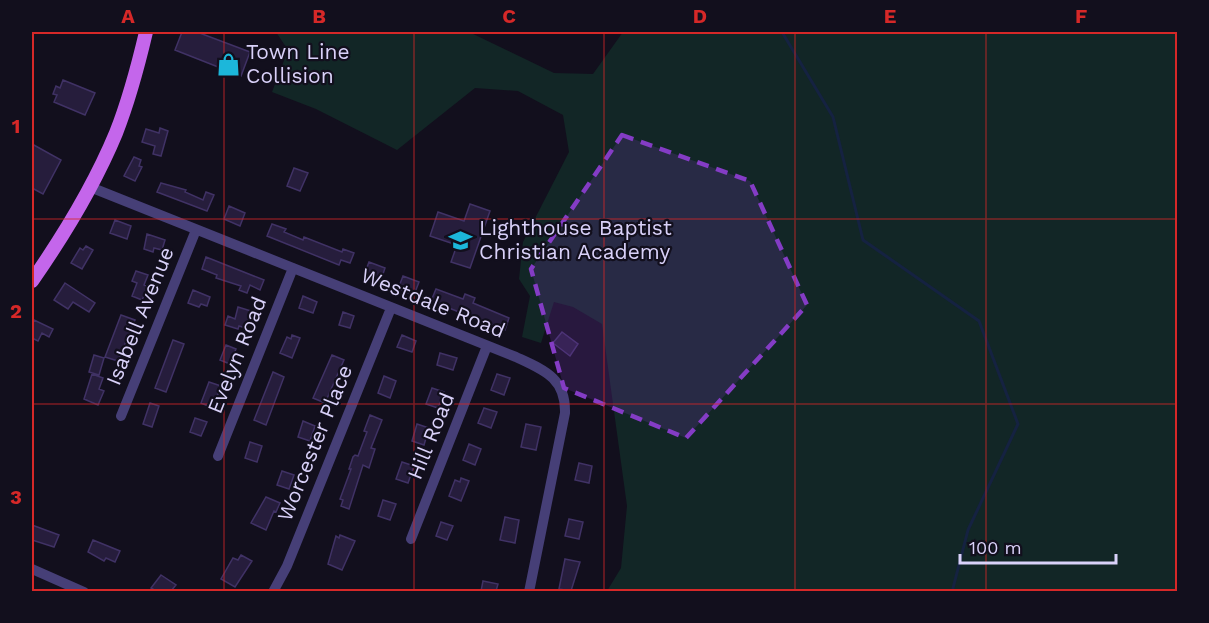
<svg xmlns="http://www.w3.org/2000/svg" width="1209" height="623" viewBox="0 0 1209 623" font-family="'Work Sans',sans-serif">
  <rect width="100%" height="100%" fill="#120f1d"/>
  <!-- green -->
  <path fill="#122626" d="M276 32H469L554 73 593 74 623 32H1177V590L607 591 621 568 627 506 602 324 573 307 554 302 541 343 522 337 530 296 519 279 523 242 569 152 563 115 518 91 475 88 397 150 316 109 272 92 288 50Z"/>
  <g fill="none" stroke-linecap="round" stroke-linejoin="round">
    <!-- stream -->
    <path stroke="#152241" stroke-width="3" d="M782 32 833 117 863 240 979 321 1018 424 968 530 952 592"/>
  </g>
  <!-- building -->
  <path fill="#261d3c" stroke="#403265" stroke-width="1.5" d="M182 32H197L250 52 241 76 175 50Z
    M63 80 95 93 85 115 54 102 57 95 53 94 56 86 60 88Z
    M160 128 168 131 161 156 153 154 155 146 142 142 146 129 159 133Z
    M32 144 61 160 43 194 32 188Z
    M134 157 141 160 139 166 142 167 135 181 124 176Z
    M294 168 308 173 300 191 287 186Z
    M161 183 186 190 185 192 203 200 206 192 214 195 207 211 157 192Z
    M470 204 490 211 470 268 451 262 457 245 430 236 438 212 464 221Z
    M229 206 245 213 240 226 224 219Z
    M115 220 131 226 127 239 110 233Z
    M272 224 286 229 284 232 303 240 304 237 342 252 343 249 354 253 350 263 341 260 339 265 267 236Z
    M147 234 165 240 162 250 154 248 153 252 144 249Z
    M86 246 93 250 82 269 71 263 80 248 83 250Z
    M206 257 264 280 260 290 250 285 247 293 239 290 241 286 216 278 217 275 202 269Z
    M369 262 385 268 381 280 364 275Z
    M136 271 148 275 144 285 148 287 142 300 132 296 137 283 132 281Z
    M403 276 419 282 414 295 398 289Z
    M65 283 95 303 89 312 73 302 68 309 54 300Z
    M436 289 463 299 465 294 475 298 473 303 509 318 505 330 431 301Z
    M193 290 210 297 207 306 201 304 199 307 188 303Z
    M303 296 317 302 313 313 299 308Z
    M238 307 251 311 246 328 239 326 238 329 225 325 228 316 235 319Z
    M343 312 354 316 350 328 339 325Z
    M121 315 135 320 118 361 105 357Z
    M34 320 53 329 49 337 42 333 38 341 32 338V326Z
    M562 332 578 344 570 356 553 343Z
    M292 335 300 338 292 358 280 353 287 337 291 339Z
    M402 335 416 341 412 352 397 347Z
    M173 340 184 344 166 392 155 388Z
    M226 345 236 349 230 364 220 360Z
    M440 353 457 358 453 370 437 365Z
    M94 355 104 358 99 375 89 372Z
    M332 355 344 360 325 403 313 398Z
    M273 372 284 377 266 425 254 420Z
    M92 374 103 378 99 389 104 391 98 405 84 399Z
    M497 374 510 378 504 395 491 390Z
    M384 376 396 381 390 398 378 393Z
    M209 382 221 386 213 408 201 403Z
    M432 388 444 392 438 408 426 404Z
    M150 403 159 406 152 427 143 424Z
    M484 408 497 412 491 428 478 423Z
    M370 415 382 420 371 448 375 449 369 468 363 465 349 509 341 506 343 500 340 499 351 469H349L353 457 355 455 358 456 367 432 364 431Z
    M195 418 207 422 201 436 190 432Z
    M303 421 315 426 310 441 298 437Z
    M417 424 429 428 424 445 412 441Z
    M526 424 541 427 536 450 521 447Z
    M250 442 262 446 257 462 245 458Z
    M469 444 481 449 475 465 463 460Z
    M402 462 414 466 408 483 396 479Z
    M579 463 592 466 589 483 575 480Z
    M282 471 294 475 289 489 277 485Z
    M461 478 469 481 461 501 449 496 455 480 460 482Z
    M266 497 280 503 276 512 274 511 266 530 251 523Z
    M383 500 396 504 390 520 378 516Z
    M505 517 519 520 515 543 500 540Z
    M569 519 583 522 579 539 565 536Z
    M441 522 453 526 447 540 436 536Z
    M32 525 59 535 54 547 32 540Z
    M340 535 355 541 342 570 328 564 336 536 339 538Z
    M93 540 120 551 115 562 106 558 104 561 88 552Z
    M241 555 252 561 235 587 221 579 233 558 238 560Z
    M565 559 580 562 571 591 559 589Z
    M161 575 176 585 171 591H156L151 588Z
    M483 581 498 584 496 591H481Z"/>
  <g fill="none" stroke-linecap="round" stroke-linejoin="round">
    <!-- minor -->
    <path stroke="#463f77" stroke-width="10" d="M90 187 516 357C544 370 566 378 565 413L529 592
      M121 416 196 230
      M218 456 293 268
      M411 539 487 346
      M32 569 84 592
      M273 592 287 566 391 308"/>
    <!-- major -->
    <path stroke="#c466eb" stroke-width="14" d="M32 281C64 235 94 186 116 133 129 100 138 66 146 32"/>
  </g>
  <!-- marked area -->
  <path fill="#843cc5" fill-opacity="0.2" stroke="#843cc5" stroke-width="4.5" stroke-dasharray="12 8" stroke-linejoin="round" d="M622 135 750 181 807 305 686 438 564 388 531 269Z"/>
  <!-- grid -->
  <path fill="none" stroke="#d62828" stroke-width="1.5" stroke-opacity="0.55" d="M224 32V592M414 32V592M604 32V592M795 32V592M986 32V592M32 219H1178M32 404H1178"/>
  <!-- icons -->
  <defs>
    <symbol id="shop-bare" viewBox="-9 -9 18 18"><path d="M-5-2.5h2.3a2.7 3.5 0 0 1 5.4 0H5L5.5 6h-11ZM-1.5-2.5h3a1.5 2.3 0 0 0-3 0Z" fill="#1cb7da" stroke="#120f1d" stroke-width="2.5" paint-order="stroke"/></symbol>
    <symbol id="school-bare" viewBox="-9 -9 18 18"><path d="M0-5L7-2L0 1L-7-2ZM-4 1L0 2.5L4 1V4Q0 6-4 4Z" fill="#1cb7da" stroke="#120f1d" stroke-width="2.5" paint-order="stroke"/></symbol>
  </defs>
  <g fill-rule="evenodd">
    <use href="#shop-bare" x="212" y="48" width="33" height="33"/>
    <use href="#school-bare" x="444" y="224" width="33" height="33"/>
  </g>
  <g text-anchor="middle" stroke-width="4.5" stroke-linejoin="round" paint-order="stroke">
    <!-- poi labels -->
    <g font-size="21" fill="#d9d1f9" stroke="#120f1d" text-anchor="start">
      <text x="246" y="59">Town Line<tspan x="246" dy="24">Collision</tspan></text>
      <text x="479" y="235">Lighthouse Baptist<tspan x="479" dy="24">Christian Academy</tspan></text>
    </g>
    <!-- street labels -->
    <g font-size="21" fill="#d9d1f9" stroke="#120f1d">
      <text transform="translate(433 303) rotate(22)" y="7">Westdale Road</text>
      <text transform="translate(140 316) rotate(-68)" y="7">Isabell Avenue</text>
      <text transform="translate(237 355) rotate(-68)" y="7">Evelyn Road</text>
      <text transform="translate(431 436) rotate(-68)" y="7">Hill Road</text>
      <text transform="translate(315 443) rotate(-68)" y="7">Worcester Place</text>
    </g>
  </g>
  <!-- border -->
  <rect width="1209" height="623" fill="none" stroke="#120f1d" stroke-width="66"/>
  <!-- scale -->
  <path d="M960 554v9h156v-9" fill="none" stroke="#d9d1f9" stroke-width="3"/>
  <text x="969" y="554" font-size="18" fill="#d9d1f9" stroke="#120f1d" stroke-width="4.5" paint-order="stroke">100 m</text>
  <rect x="33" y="33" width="1143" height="557" fill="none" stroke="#d62828" stroke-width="2"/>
  <g font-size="20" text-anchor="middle" font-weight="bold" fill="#d62828">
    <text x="128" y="23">A</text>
    <text x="319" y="23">B</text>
    <text x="509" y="23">C</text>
    <text x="700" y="23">D</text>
    <text x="890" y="23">E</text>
    <text x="1081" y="23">F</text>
    <text x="16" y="133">1</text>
    <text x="16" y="318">2</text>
    <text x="16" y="504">3</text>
  </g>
</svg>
